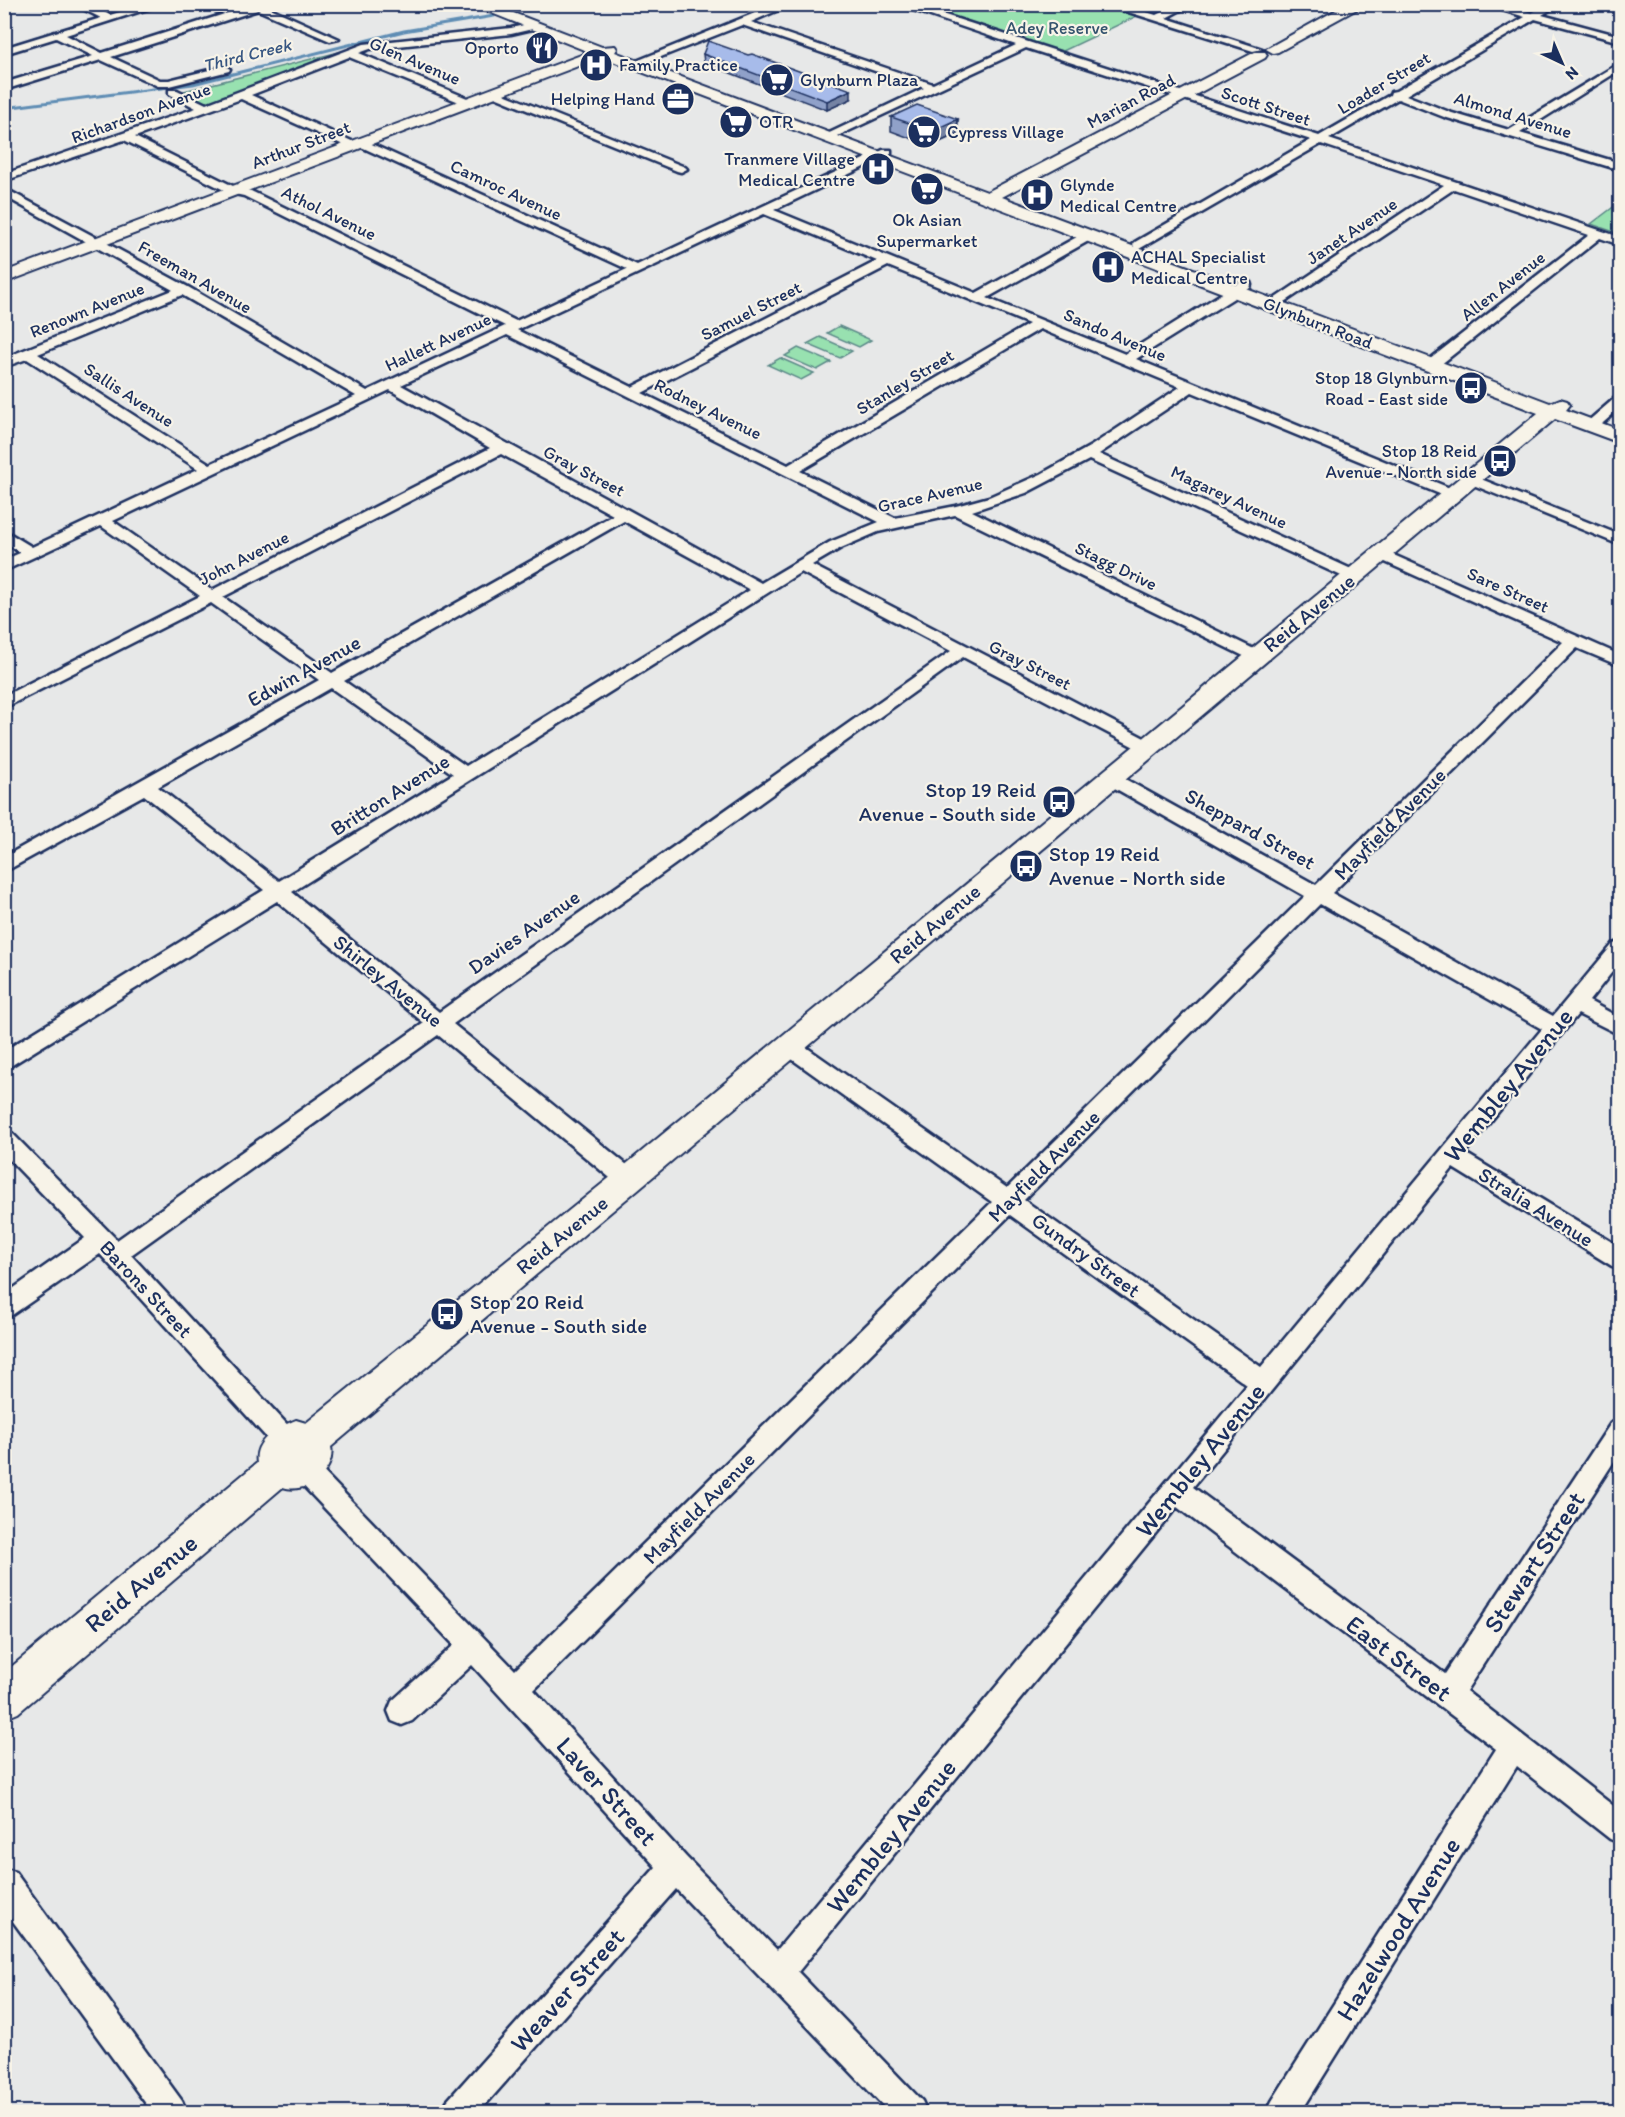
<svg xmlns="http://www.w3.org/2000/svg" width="1625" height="2117" viewBox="0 0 1625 2117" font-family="Itim,sans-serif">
  <rect width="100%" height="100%" fill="#e7e8e8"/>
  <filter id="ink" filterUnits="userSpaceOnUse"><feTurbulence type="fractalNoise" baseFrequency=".0167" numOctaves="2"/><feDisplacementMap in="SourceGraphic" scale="12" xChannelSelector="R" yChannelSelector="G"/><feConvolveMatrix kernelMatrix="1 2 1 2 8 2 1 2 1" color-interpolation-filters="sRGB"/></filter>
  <g filter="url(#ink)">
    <!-- green -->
    <path fill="#98e1b0" stroke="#5a8887" stroke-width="1.5" d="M907 5H1097L1137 16 1059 53Z
      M351 49 211 103 201 102 180 92Z
      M1620 202V234L1591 224Z
      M839 326 871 340 859 347 827 333Z
      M820 337 852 351 840 358 807 344Z
      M798 348 831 362 817 370 785 356Z
      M780 358 814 373 801 380 768 365Z"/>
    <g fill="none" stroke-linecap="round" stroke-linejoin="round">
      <!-- stream -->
      <path stroke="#5f8db4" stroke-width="3" d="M4 108 193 84 404 31 494 16"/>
      <defs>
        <path id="street" d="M73 4H87L110 15 146 4H163L66 35 102 53 256 4H273L268 7 339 39 330 41 258 10 111 57 160 80H169L225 66 230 69 229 71 169 86H158L101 60 4 90V83L93 56 56 38 4 54V48L101 18Z
          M777 4H792L751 22 933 84 1016 45 895 4H911L1319 136 1390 95 1391 92 1396 91 1525 17 1483 4H1501L1532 13 1546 4H1559L1542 15 1620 36V42L1535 19 1406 95 1452 113 1509 130 1620 63V70L1520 133 1620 163V170L1444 117 1398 99 1329 139 1620 237V245L1600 238 1435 369H1425L1423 366 1425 363 1589 235 1454 189 1273 310 1267 306 1268 303 1444 185 1321 144 1139 249 1135 248 1133 245 1135 242 1311 140 1026 48 827 141 823 140V136L924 88 742 25 638 66 629 64Z
          M1103 4H1120L1156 15 1178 4H1192L1166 18 1262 49 1253 51Z
          M533 23 537 24V28L511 34 370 49 359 53 472 100V104H464L349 57 251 95 356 143 365 141 637 265 883 150H891V154L774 210 976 293 1084 233H1092V239L987 298 1125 354 1240 282H1250L1251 285 1250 288 1136 359 1457 491 1459 494 1452 498 1447 497 1192 392 1099 454 1360 573 1362 576 1360 579H1348L1089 460 1026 493 972 511 1262 653 1264 657 1262 661 1256 662 955 515 878 532 841 548 812 565 1154 743 1157 747 1154 751H1142L963 657 453 1024 637 1173 640 1180 637 1187 629 1189 621 1187 438 1035 131 1255 295 1433 299 1441 295 1449 286 1453 277 1449 100 1254 12 1315 4 1318V1295L85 1238 4 1154V1130L12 1133 117 1240 424 1023 277 901 4 1070V1051L264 890 144 795 4 872V857L319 680 211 603 4 708V696L200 596 101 526 4 571V560L20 553 4 541V530L32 547 198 469 27 359 4 367V358L173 290 4 196V188L188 287 367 391 505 326 244 196 230 193 124 140 4 181V174L196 108 169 94V90H177L206 104 364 44 511 28ZM241 99 350 148 359 146 627 269 516 321 251 191 237 188 135 137ZM764 214 877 261 632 387 517 330ZM888 266 1029 324 788 465 642 393ZM182 295 356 396 210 464 38 354ZM1040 329 1180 387 1091 446 1041 474 989 497 956 506 895 518 800 471ZM507 335 879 522 830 542 761 583 401 385ZM390 390 490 448 212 590 113 521ZM501 454 613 515 332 673 223 597ZM624 521 750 590 466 766 344 681ZM801 572 951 651 439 1012 292 892ZM331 688 453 774 279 881 158 787Z
          M494 90 685 167 687 169 681 172 677 171 490 95 489 93Z
          M1620 397V408L1596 429H1586L1584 426 1586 423 1615 398Z
          M1471 475 1620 535V545L1466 482 1464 479 1466 476Z
          M1380 549 1620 655V666L1577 648 1332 893 1553 1016 1613 944 1620 942V962L1589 1001 1620 1018V1035L1578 1014 1465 1153 1620 1247V1269L1612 1266 1453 1168 1193 1487 1445 1674 1611 1423 1620 1420V1452L1466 1691 1620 1811V1843L1610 1839 1517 1766 1301 2112H1267L1272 2101 1496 1749 1177 1507 798 1972 922 2101 927 2112H889L676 1889 479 2112H442L447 2101 656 1867 472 1665 412 1721 402 1725 392 1721 388 1711 392 1701 454 1645 295 1477 291 1469 295 1461 304 1457 313 1461 515 1670 992 1202 782 1052 779 1046 782 1040 789 1038 796 1040 1007 1188 1305 896 1104 782 1101 778 1104 774H1116L1316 885 1563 642 1374 557 1372 554ZM1320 904 1542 1029 1261 1367 1024 1200ZM1010 1215 1247 1385 777 1950 686 1857 534 1690Z
          M4 1868 15 1872 182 2101 187 2112H152L4 1909Z"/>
        <path id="secondary" d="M469 4H490L602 47 615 46 617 49 615 52 987 192 1255 52H1265L1267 55 1265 58 1002 197 1550 403 1560 399 1567 401 1570 405 1566 410 1620 430V443L1555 419 331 1447C336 1472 306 1495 283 1487L18 1713 4 1719V1673L257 1463C253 1440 278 1427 296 1420L306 1423 618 1171 1538 413 602 57 4 283V272L589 52Z
          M1347 4H1366L1278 52 1273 53 1266 49Z"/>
      </defs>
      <!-- street casing -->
      <use href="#street" stroke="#1b2f5e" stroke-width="5"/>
      <!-- secondary casing -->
      <use href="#secondary" stroke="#1b2f5e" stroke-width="4"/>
      <!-- street -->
      <use href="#street" fill="#f7f3e8" fill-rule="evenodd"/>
      <!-- secondary -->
      <use href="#secondary" fill="#f7f3e8" fill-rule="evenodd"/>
    </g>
    <!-- wall -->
    <path fill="#90a1c9" stroke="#1b2f5e" stroke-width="1.5" d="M703 54 851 99 827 110 704 63Z
      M891 117 958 119 957 134 931 146 891 131Z"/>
    <!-- shaded-wall -->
    <path fill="#7583a4" stroke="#1b2f5e" stroke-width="1.5" d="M851 90V99L827 110V101Z
      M958 119 957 134 931 146 932 131Z"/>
    <!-- building -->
    <path fill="#a7bbea" stroke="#1b2f5e" stroke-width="1.5" d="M708 41 748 55 752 54 851 90 827 101 703 54Z
      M917 105 958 119 932 131 891 117Z"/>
  </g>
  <!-- icons -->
  <defs>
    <symbol id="restaurant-disc" viewBox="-11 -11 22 22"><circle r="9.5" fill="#1b2f5e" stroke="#f7f3e8"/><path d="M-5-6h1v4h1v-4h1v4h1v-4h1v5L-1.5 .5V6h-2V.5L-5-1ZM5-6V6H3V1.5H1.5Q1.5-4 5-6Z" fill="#fff"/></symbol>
    <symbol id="hospital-disc" viewBox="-11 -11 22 22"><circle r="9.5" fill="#1b2f5e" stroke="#f7f3e8"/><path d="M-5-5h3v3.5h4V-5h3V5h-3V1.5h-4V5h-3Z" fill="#fff"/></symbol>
    <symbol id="supermarket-disc" viewBox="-11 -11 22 22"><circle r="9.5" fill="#1b2f5e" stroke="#f7f3e8"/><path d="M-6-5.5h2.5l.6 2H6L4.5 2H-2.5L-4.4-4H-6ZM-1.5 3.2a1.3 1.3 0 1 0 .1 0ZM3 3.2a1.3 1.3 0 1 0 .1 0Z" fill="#fff"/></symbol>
    <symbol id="office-disc" viewBox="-11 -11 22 22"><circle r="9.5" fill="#1b2f5e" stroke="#f7f3e8"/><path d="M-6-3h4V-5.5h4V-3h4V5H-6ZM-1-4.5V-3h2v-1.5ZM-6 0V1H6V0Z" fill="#fff"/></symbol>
    <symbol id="bus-disc" viewBox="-11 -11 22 22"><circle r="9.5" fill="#1b2f5e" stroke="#f7f3e8"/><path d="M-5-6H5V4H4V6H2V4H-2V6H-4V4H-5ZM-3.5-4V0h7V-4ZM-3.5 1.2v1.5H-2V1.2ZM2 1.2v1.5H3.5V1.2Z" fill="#fff"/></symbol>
  </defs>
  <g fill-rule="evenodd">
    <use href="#restaurant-disc" x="523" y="29" width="38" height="38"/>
    <use href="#hospital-disc" x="577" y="46" width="38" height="38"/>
    <use href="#supermarket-disc" x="758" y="61" width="38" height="38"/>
    <use href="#office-disc" x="659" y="80" width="38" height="38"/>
    <use href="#supermarket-disc" x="717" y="103" width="38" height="38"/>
    <use href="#supermarket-disc" x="905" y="113" width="38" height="38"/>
    <use href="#hospital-disc" x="859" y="150" width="38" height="38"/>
    <use href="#supermarket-disc" x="908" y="170" width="38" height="38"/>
    <use href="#hospital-disc" x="1018" y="176" width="38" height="38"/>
    <use href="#hospital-disc" x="1089" y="248" width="38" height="38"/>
    <use href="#bus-disc" x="1452" y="369" width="38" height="38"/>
    <use href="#bus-disc" x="1481" y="442" width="38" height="38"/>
    <use href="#bus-disc" x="1040" y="783" width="38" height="38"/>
    <use href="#bus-disc" x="1007" y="847" width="38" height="38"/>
    <use href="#bus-disc" x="428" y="1295" width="38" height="38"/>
  </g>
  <g text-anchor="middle" stroke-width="4.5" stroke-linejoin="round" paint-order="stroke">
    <!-- far-park labels -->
    <g font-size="18" fill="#34536e" stroke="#f7f3e8">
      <text x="1057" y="34">Adey Reserve</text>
    </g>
    <!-- far-poi labels -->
    <g font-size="18" fill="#1b2f5e" stroke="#f7f3e8" text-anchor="start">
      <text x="519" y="54" text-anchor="end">Oporto</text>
      <text x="619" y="71">Family Practice</text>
      <text x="800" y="86">Glynburn Plaza</text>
      <text x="655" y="105" text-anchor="end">Helping Hand</text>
      <text x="759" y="128">OTR</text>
      <text x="947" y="138">Cypress Village</text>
      <text x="855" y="165" text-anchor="end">Tranmere Village<tspan x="855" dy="21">Medical Centre</tspan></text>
      <text x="1060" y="191">Glynde<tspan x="1060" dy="21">Medical Centre</tspan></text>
      <text x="927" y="226" text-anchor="middle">Ok Asian<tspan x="927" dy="21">Supermarket</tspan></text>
      <text x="1131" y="263">ACHAL Specialist<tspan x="1131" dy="21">Medical Centre</tspan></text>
      <text x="1448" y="384" text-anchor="end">Stop 18 Glynburn<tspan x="1448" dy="21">Road - East side</tspan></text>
      <text x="1477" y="457" text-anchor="end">Stop 18 Reid<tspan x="1477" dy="21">Avenue - North side</tspan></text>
    </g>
    <!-- far-water labels -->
    <g font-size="18" font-style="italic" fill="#375682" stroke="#f7f3e8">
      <text transform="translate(247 55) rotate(-14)" y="6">Third Creek</text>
    </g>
    <!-- far-street labels -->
    <g font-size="18" fill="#1b2f5e" stroke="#f7f3e8">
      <text transform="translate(415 61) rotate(23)" y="6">Glen Avenue</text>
      <text transform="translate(1384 83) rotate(-31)" y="6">Loader Street</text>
      <text transform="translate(1131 101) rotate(-28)" y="6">Marian Road</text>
      <text transform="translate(1266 106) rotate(18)" y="6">Scott Street</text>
      <text transform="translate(141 113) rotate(-20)" y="6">Richardson Avenue</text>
      <text transform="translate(1513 115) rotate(17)" y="6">Almond Avenue</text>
      <text transform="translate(301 145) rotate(-21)" y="6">Arthur Street</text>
      <text transform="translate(506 190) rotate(25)" y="6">Camroc Avenue</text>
      <text transform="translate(329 213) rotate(26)" y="6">Athol Avenue</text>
      <text transform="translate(1352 231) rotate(-34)" y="6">Janet Avenue</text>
      <text transform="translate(195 277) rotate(30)" y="6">Freeman Avenue</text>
      <text transform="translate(1503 286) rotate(-38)" y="6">Allen Avenue</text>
      <text transform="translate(87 310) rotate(-22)" y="6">Renown Avenue</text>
      <text transform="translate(751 311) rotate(-27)" y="6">Samuel Street</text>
      <text transform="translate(1318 323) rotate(21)" y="6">Glynburn Road</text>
      <text transform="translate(1115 335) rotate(23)" y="6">Sando Avenue</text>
      <text transform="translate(438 342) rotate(-25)" y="6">Hallett Avenue</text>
      <text transform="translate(905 382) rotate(-31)" y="6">Stanley Street</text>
      <text transform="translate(129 395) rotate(33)" y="6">Sallis Avenue</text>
      <text transform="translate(708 409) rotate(26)" y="6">Rodney Avenue</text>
      <text transform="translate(584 471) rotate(28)" y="6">Gray Street</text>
      <text transform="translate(930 495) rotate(-13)" y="6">Grace Avenue</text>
      <text transform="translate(1229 497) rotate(25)" y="6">Magarey Avenue</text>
      <text transform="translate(244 558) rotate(-27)" y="6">John Avenue</text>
      <text transform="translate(1116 566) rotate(26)" y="6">Stagg Drive</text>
      <text transform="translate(1508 590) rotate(24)" y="6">Sare Street</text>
      <text transform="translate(1030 665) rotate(27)" y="6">Gray Street</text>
    </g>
    <!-- street labels -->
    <g font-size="21" fill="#1b2f5e" stroke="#f7f3e8">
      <text transform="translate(1309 613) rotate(-39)" y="7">Reid Avenue</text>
      <text transform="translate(304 671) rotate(-29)" y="7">Edwin Avenue</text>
      <text transform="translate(390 795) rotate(-32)" y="7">Britton Avenue</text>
      <text transform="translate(1390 824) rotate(-45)" y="7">Mayfield Avenue</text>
      <text transform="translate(1250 829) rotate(29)" y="7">Sheppard Street</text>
      <text transform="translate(935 924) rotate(-40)" y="7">Reid Avenue</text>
      <text transform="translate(524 932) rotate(-35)" y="7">Davies Avenue</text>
      <text transform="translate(388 981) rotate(39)" y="7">Shirley Avenue</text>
      <text transform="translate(1044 1166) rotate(-45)" y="7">Mayfield Avenue</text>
      <text transform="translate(1536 1207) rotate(32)" y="7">Stralia Avenue</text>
      <text transform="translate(562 1235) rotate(-39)" y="7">Reid Avenue</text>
      <text transform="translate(1086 1255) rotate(36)" y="7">Gundry Street</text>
      <text transform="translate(146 1289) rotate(47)" y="7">Barons Street</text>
      <text transform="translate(699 1508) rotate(-45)" y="7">Mayfield Avenue</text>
    </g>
    <!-- poi labels -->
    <g font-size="21" fill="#1b2f5e" stroke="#f7f3e8" text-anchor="start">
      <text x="1036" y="797" text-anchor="end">Stop 19 Reid<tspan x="1036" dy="24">Avenue - South side</tspan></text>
      <text x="1049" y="861">Stop 19 Reid<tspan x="1049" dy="24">Avenue - North side</tspan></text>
      <text x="470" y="1309">Stop 20 Reid<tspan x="470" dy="24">Avenue - South side</tspan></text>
    </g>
    <!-- near-street labels -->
    <g font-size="26" fill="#1b2f5e" stroke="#f7f3e8">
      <text transform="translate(1508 1085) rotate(-51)" y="9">Wembley Avenue</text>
      <text transform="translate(1200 1460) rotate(-51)" y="9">Wembley Avenue</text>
      <text transform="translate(1534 1562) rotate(-57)" y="9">Stewart Street</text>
      <text transform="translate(141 1583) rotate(-40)" y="9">Reid Avenue</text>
      <text transform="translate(1399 1658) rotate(37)" y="9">East Street</text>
      <text transform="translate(607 1791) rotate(48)" y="9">Laver Street</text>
      <text transform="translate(891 1836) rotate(-51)" y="9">Wembley Avenue</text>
      <text transform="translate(1398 1929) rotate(-58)" y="9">Hazelwood Avenue</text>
      <text transform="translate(567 1990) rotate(-48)" y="9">Weaver Street</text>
    </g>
  </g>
  <!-- margin -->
  <rect width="1625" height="2117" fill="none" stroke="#f7f3e8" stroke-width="24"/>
  <rect x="12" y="12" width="1601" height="2093" fill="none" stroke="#1b2f5e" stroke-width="2" filter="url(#ink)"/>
  <!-- north arrow -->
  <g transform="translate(1562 63) rotate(136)" stroke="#f7f3e8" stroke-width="4.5" paint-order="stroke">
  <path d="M0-4.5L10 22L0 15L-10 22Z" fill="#1b2f5e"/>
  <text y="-9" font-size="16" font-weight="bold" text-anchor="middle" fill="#1b2f5e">N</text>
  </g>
</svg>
